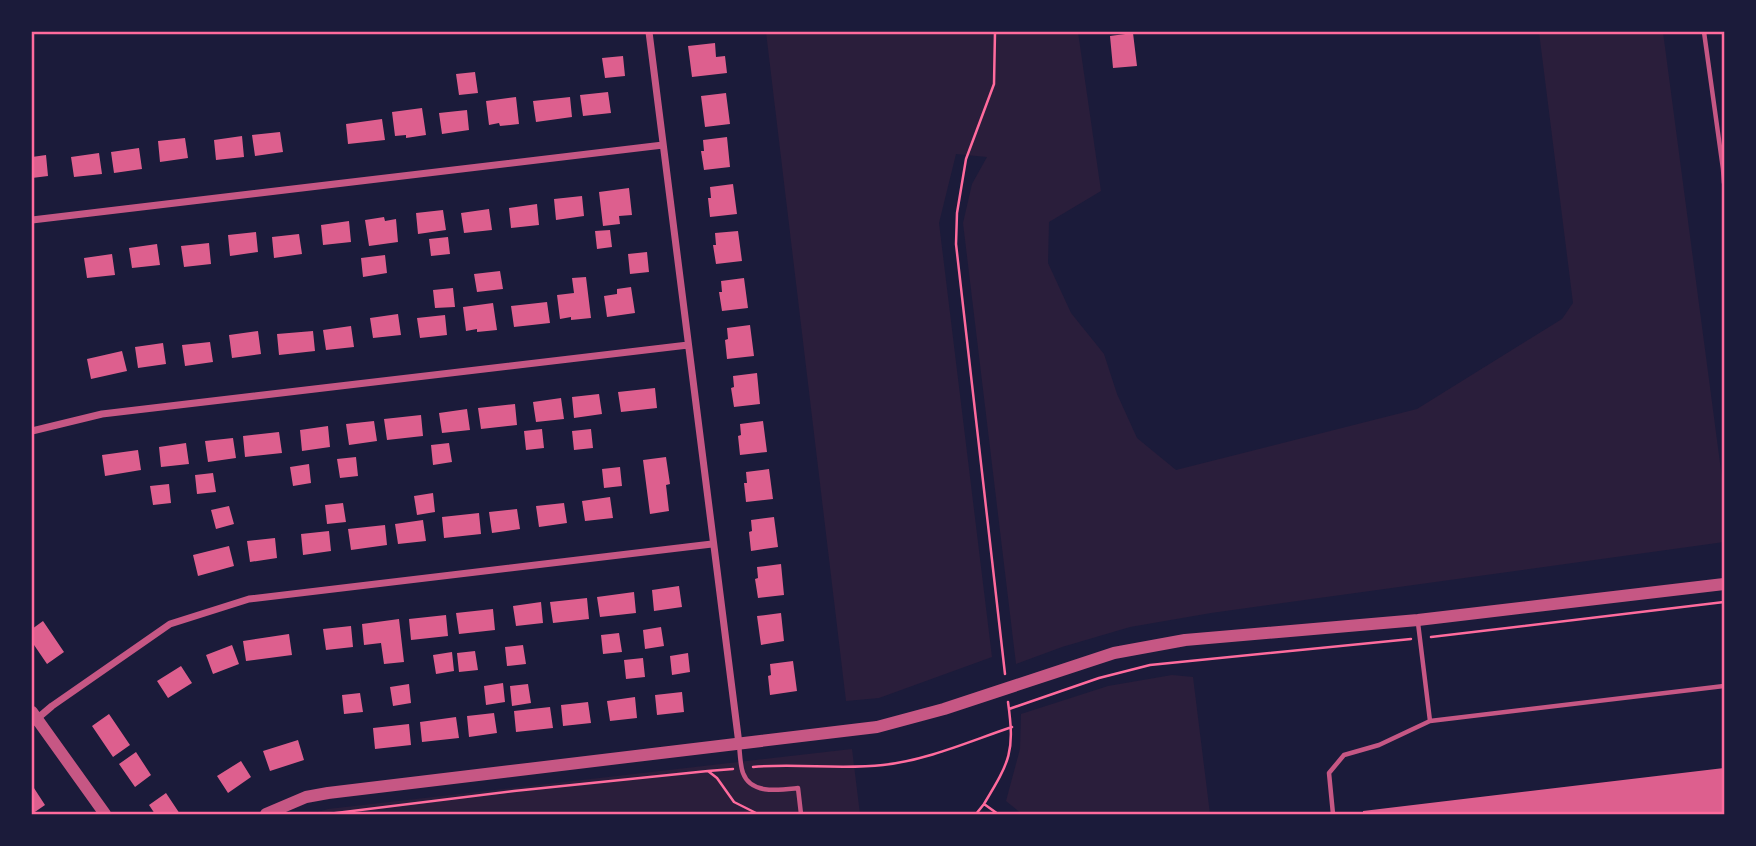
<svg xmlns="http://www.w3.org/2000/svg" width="1756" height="846" viewBox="0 0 1756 846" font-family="'Varela Round',sans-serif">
  <rect width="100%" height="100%" fill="#1b1b3a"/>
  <!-- green -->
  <path fill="#2a1e3b" d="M766 32H1078L1101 191 1049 222 1048 263 1071 313 1104 354 1117 394 1137 438 1176 470 1417 409 1562 319 1573 303 1539 32H1663L1724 493V542L1211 613 1130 627 1062 647 1016 664 963 223 972 184 987 157 956 154 939 223 992 657 879 698 846 701Z
    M1172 675 1193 677 1210 814H1022L1006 801 1020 749 1021 714 1108 686Z
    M852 749 860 814H311L328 809Z"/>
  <!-- building -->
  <path fill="#dd5f8e" d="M1133 33 1137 66 1113 68 1110 36Z
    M715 43 716 57 725 56 727 73 692 77 688 46Z
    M623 56 625 76 605 78 602 58Z
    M475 72 478 93 459 95 456 74Z
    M608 92 611 113 583 116 580 95Z
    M726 93 730 124 705 127 701 96Z
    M516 97 519 124 500 126 499 123 489 125 486 101Z
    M570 97 572 117 536 122 533 101Z
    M422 108 426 135 406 138V135L395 136 392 112Z
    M467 110 469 130 442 134 439 113Z
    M382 119 385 140 348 144 346 124Z
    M280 132 283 152 255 156 252 135Z
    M242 136 244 157 216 160 214 140Z
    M727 137 730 167 704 170 701 151H704L703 140Z
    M185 138 188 158 160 162 158 141Z
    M139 148 142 169 114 173 111 152Z
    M99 153 102 174 74 177 71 157Z
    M46 155 48 176 32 178V157Z
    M733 184 737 214 710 217 708 198H711L710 187Z
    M629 188 632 215 619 216 620 224 603 226 599 192Z
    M582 196 584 216 556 220 554 199Z
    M537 204 539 225 511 228 509 208Z
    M489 209 492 230 464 233 461 213Z
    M443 210 446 230 418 234 416 213Z
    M384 217 385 221 396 219 398 242 369 246 365 220Z
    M349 221 351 242 323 245 321 225Z
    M610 230 612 247 597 249 595 231Z
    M738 231 742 261 716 264 713 245H716L715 233Z
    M256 232 258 252 230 256 228 235Z
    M299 234 302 254 274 258 272 237Z
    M448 237 450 254 431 256 429 239Z
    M209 243 211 264 184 267 181 246Z
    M157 244 160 265 132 268 129 248Z
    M647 252 649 272 630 274 628 254Z
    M112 254 115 275 87 278 84 258Z
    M385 255 387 273 363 277 361 258Z
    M500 271 503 289 477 292 474 274Z
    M586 277 591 318 571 320V317L560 319 557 295 574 293 572 278Z
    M744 278 748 308 722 311 719 292H722L721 281Z
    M631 287 635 313 607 317 604 296 617 294V289Z
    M453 288 455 307 435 308 433 290Z
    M547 302 550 323 514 327 511 306Z
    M493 303 497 330 477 332V329L466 331 463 307Z
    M398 314 401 335 373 338 370 318Z
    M445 315 447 335 420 338 417 318Z
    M750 325 754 356 727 359 725 340 728 339 727 328Z
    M351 326 354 347 326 350 323 330Z
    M258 331 261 354 232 358 229 335Z
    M313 331 315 351 279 355 277 334Z
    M210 342 213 362 185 366 182 345Z
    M163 343 166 364 138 368 135 347Z
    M122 351 127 371 91 379 87 359Z
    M757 373 760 404 734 407 731 388 734 387 733 376Z
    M655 388 657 408 621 412 618 392Z
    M599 394 602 414 574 418 572 397Z
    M561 398 564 419 536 422 533 402Z
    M515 404 517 425 481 429 478 408Z
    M467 409 470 430 442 433 439 413Z
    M421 415 423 436 387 440 384 419Z
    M374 421 377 441 349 445 346 424Z
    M763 421 767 452 740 455 738 436 741 435 740 424Z
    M328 426 330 447 302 451 300 430Z
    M542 429 544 448 526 450 524 431Z
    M591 429 593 448 574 450 572 431Z
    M279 432 282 453 245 457 243 436Z
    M233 438 236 458 208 462 205 441Z
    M186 443 189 464 161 467 159 447Z
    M449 443 452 462 433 465 431 445Z
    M138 450 141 470 105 476 102 455Z
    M356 457 358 476 340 478 337 459Z
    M666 457 670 484 666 485 669 511 650 514 643 460Z
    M309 464 311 483 293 486 290 467Z
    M620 467 622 486 604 488 602 469Z
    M769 469 773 499 746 502 744 483H747L746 472Z
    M213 473 216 492 197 494 195 475Z
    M169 484 171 503 153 505 150 486Z
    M433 493 435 512 417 515 414 496Z
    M610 497 613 518 585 521 582 501Z
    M343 503 346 522 327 524 325 505Z
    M564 503 567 523 539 527 536 506Z
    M229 506 234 524 216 529 211 510Z
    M517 509 520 529 492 533 489 512Z
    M479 513 481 534 444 538 442 517Z
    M774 517 778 547 751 551 749 532 752 531 751 520Z
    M423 520 426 541 398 544 395 524Z
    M385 525 387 545 351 550 348 529Z
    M329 531 331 551 303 555 301 534Z
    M275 538 277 558 250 562 247 541Z
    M229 546 234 566 198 576 193 555Z
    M781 564 784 595 758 598 755 579 758 578 757 567Z
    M679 586 682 607 654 611 652 590Z
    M634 592 636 613 600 617 597 597Z
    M587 598 589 619 553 623 550 602Z
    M541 602 543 623 516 626 513 606Z
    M493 609 495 630 459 634 456 613Z
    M781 613 784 641 761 645 757 616Z
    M446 615 448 636 411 640 409 619Z
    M399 619 404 662 384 664 381 643 364 645 362 624Z
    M43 621 64 652 47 664 32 642V629Z
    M351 626 353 647 326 650 323 629Z
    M661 627 664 646 645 649 643 630Z
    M619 633 622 652 603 654 601 635Z
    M289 634 292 655 246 661 243 641Z
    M232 645 239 664 213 674 206 655Z
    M523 645 526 664 507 666 505 647Z
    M475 651 478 670 459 672 457 653Z
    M452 652 454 671 436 674 433 655Z
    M688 653 690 672 672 675 670 656Z
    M643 658 645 677 626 679 624 660Z
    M793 661 797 691 770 695 768 676 771 675 770 664Z
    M181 666 192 683 168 698 157 681Z
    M503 683 505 702 486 705 484 686Z
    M409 684 411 703 393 706 390 687Z
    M528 684 531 703 512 706 510 686Z
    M682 692 684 712 657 715 655 695Z
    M360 693 363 712 344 714 342 695Z
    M635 697 637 718 610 721 607 701Z
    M588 702 591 723 563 726 561 705Z
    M550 707 553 728 516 732 514 711Z
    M494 713 497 733 469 737 467 716Z
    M109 714 130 745 113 757 92 726Z
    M456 717 459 738 422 742 420 722Z
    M409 724 411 745 375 749 373 728Z
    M298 740 304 760 270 771 263 751Z
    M136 752 151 775 135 787 119 764Z
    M241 761 251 777 228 793 217 776Z
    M1724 768V814H1363V811Z
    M32 785 45 805 32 814Z
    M166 793 180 814H155L149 805Z"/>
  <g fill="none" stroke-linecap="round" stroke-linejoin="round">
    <!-- path -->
    <path stroke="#ff6b9d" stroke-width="2.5" d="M995 32 994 84 966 159 957 213 956 244 1005 674
      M1431 637 1724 602
      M1009 709 1099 678 1150 665 1411 639
      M753 767C797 763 840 770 883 765 928 760 970 741 1012 727
      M708 771 733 769
      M328 814 514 791 708 771 717 778 734 802 758 814
      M976 814 984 804
      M998 814 984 804C1010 761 1015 752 1008 702"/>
    <!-- service -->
    <path stroke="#c65784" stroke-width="4.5" d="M1704 32 1723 169H1724
      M1723 169 1724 183
      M1418 623 1430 721 1724 686
      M739 744C740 753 740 765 743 773 751 795 780 790 798 788L801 814
      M1333 814 1329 773 1344 755 1379 745 1430 721"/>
    <!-- minor -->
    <path stroke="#c65784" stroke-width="7" d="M649 32 739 744
      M32 220 663 145
      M32 431 102 414 688 345
      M32 723 52 706 170 624 249 599 712 544"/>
    <!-- tertiary -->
    <path stroke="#c65784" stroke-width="12" d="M32 712 105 814
      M266 814 306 797 328 793 877 727 944 709 1114 653 1185 640 1418 620 1724 584"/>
  </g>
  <!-- border -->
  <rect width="1756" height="846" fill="none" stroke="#1b1b3a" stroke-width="66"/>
  <rect x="33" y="33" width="1690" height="780" fill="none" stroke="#ff6b9d" stroke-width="2.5"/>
</svg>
